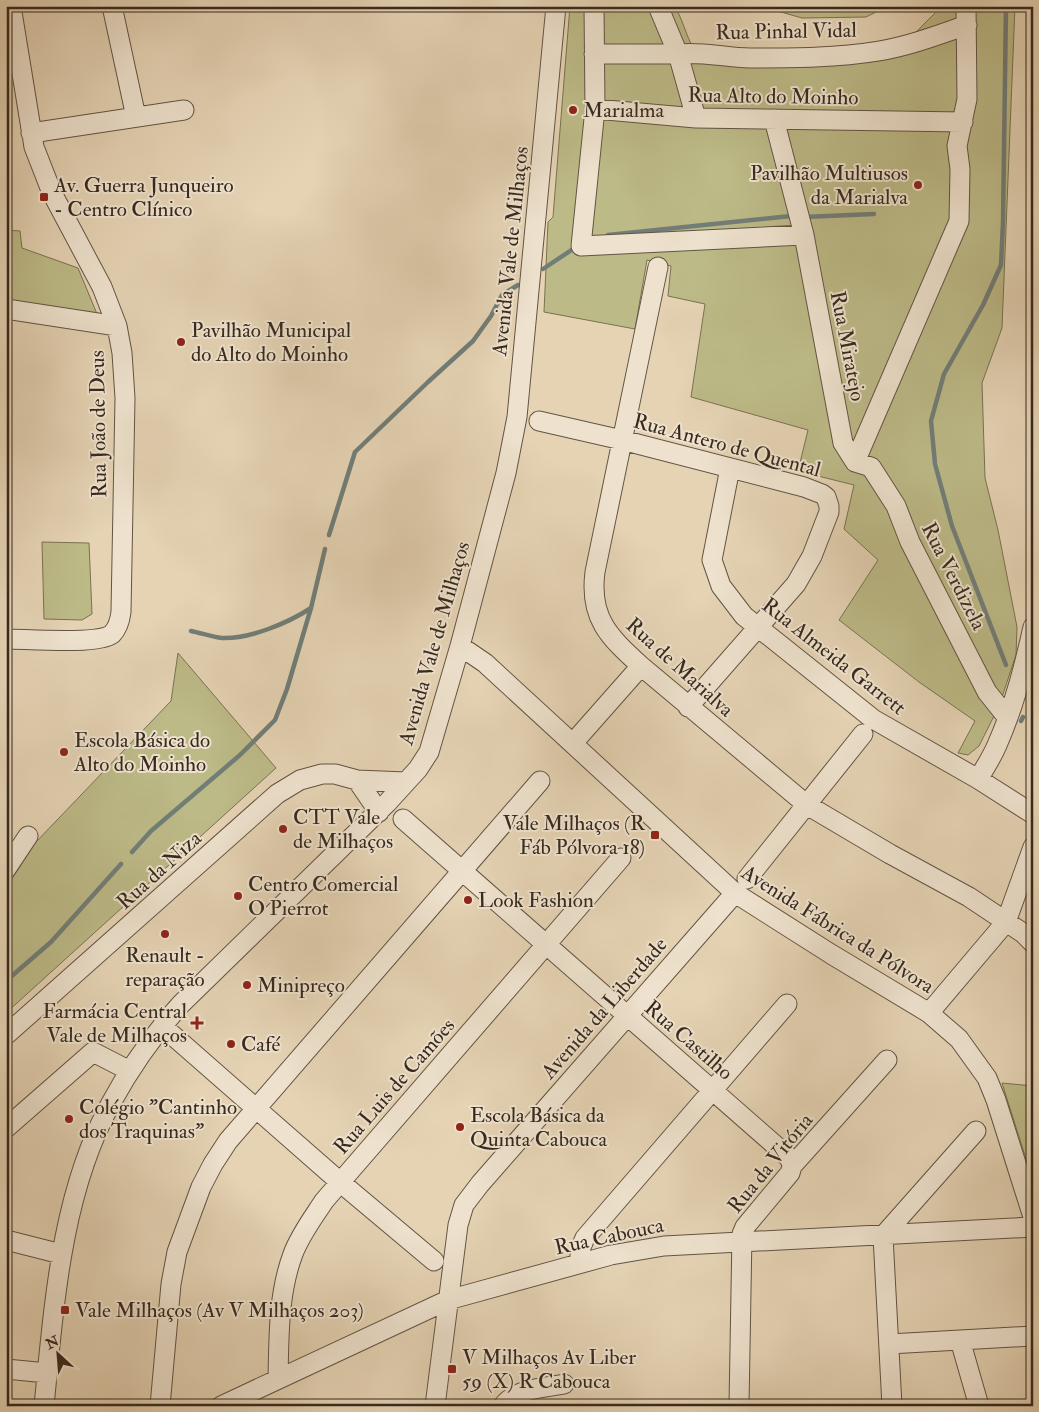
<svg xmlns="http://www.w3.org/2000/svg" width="1039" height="1412" viewBox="0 0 1039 1412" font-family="'IM FELL Double Pica',serif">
  <rect width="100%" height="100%" fill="#e5d3b4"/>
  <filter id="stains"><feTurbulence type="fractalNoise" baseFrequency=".004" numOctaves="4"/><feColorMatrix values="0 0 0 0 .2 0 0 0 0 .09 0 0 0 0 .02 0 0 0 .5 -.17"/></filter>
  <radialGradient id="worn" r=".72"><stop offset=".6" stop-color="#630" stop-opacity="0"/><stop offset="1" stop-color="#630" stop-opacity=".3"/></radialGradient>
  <!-- green -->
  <path fill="#bcba87" stroke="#7a7252" d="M570 6H681L677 10C683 22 686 34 692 46L722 51 839 50 909 39 942 6H1015L1002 328 982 383 985 478 998 530 1017 627 1016 655 999 706 979 746 968 755 958 753 975 721 919 682 839 620 878 560 844 529 854 485 798 471 808 430 691 397 705 304 668 296 671 266 647 260 635 329 544 312 548 222 553 217Z
    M760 6H888L866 17 802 18Z
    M6 230 20 231 22 248 78 268 102 326 6 308Z
    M42 542 89 543 92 614 82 620 44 619Z
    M178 653 276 768 6 1013V888L36 842 171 701Z
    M1002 1083 1033 1086V1181Z"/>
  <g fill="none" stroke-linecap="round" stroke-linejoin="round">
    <!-- stream -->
    <path stroke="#717e78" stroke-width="4.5" d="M1006 6 1003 222 1001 265 983 305 944 374 931 421 935 464 952 526 1006 665
      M804 217 874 214
      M608 235 791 216
      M543 269 576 247
      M329 535 355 452 428 382 473 341 491 316 502 295 518 285
      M191 631C201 633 212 637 222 638 250 639 288 623 311 608
      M1021 721 1023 717
      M132 852 151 831 240 755 275 720 287 689 311 608 325 549
      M6 981 51 942 121 864"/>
    <defs>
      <path id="minor" d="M112 6 136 117
        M594 6 595 109 581 246 804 235 774 119
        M658 6 678 54 696 118
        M594 54H678C702 51 727 58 750 58 793 58 837 58 879 51 909 46 938 35 967 25
        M595 109 696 118 963 122
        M31 133 184 110
        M804 235 843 443 855 462
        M658 267 595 572C589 618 609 637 641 666L807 805 890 854 969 897 1023 933 1033 943
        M6 309 117 326
        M539 421 622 440 804 487 822 494 826 497 829 506V512L812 556 796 584 688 707
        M855 462 959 221 960 169 957 146 967 99 966 6
        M855 462 871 467 896 506 910 542 987 692 1007 717
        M730 468 712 560 721 586 744 616 873 719 978 779 1033 814
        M6 639C27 639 98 645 112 634 118 628 120 620 121 612L125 398 122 353 117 326 102 287 52 193 34 147 11 6
        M460 646 485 663 735 893 831 954 929 1013 959 1039 987 1078 996 1100 1033 1217
        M573 743 641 666
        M978 779C985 768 992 757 997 745 1014 707 1024 667 1033 627
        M357 780 379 812
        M403 819 784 1153 790 1159 792 1166
        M6 869 28 836
        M747 879 863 734
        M929 1013 1006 922 1033 847
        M162 1026 340 1182 434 1261
        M6 1035 277 794 300 780 322 774H335L357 780 406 782
        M6 1128 93 1052 130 1071
        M6 1240 61 1254
        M579 1264 581 1247 585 1238 787 1004
        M960 1340 979 1406
        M889 1344 1033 1336
        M6 1369 47 1373
        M278 1379C279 1337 278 1294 293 1254 300 1235 313 1218 324 1201L621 858
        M44 1406C54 1306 61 1193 111 1103 130 1068 154 1034 181 1004L387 803 418 769 429 752 460 646 506 473 517 417 556 6
        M160 1406 171 1284 177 1252 201 1187 213 1164 228 1141 540 781
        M221 1406 448 1300 611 1255 664 1246 1033 1227
        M435 1406 458 1225 464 1205 480 1184 735 893
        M503 1406C516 1388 544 1388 564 1384
        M739 1406 742 1234 745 1227 790 1173 792 1166 887 1060
        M892 1406 883 1236 976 1131"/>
    </defs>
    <!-- minor casing -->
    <use href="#minor" stroke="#625444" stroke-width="21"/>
    <!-- minor -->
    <use href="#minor" stroke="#eee2ce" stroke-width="19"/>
  </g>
  <!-- markers -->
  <g fill="#8f2418" stroke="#eee2ce" stroke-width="2">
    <circle cx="573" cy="110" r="5"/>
    <circle cx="918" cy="185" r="5"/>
    <rect x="39" y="192" width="10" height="10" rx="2.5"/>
    <circle cx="181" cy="342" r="5"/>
    <circle cx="64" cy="752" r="5"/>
    <circle cx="283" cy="829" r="5"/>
    <rect x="650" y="830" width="10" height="10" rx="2.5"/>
    <circle cx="238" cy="896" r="5"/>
    <circle cx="468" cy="900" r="5"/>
    <circle cx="165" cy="934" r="5"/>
    <circle cx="247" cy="985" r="5"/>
    <path d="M194.5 1015.5h5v5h5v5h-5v5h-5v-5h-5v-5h5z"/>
    <circle cx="231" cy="1044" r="5"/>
    <circle cx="69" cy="1119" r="5"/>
    <circle cx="460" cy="1127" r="5"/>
    <rect x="60" y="1305" width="10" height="10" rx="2.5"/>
    <rect x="447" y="1364" width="10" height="10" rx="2.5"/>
  </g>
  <g text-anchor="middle" stroke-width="4" stroke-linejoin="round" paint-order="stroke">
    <!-- street labels -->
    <g font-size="21" fill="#37291e" stroke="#eee2ce">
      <text transform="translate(786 31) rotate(-1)" y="7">Rua Pinhal Vidal</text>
      <text transform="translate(773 96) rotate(1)" y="7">Rua Alto do Moinho</text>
      <text transform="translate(510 251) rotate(-84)" y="7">Avenida Vale de Milhaços</text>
      <text transform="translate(848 346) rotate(79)" y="7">Rua Miratejo</text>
      <text transform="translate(98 424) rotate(-91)" y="7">Rua João de Deus</text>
      <text transform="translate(727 445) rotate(15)" y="7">Rua Antero de Quental</text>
      <text transform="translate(954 576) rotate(63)" y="7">Rua Verdizela</text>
      <text transform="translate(434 643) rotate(-74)" y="7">Avenida Vale de Milhaços</text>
      <text transform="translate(834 656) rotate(38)" y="7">Rua Almeida Garrett</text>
      <text transform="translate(680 667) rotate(42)" y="7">Rua de Marialva</text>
      <text transform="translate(159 870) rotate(-42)" y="7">Rua da Niza</text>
      <text transform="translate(838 929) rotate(32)" y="7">Avenida Fábrica da Pólvora</text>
      <text transform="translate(604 1008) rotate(-49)" y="7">Avenida da Liberdade</text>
      <text transform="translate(689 1040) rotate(41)" y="7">Rua Castilho</text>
      <text transform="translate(394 1086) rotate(-49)" y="7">Rua Luis de Camões</text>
      <text transform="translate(770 1163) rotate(-51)" y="7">Rua da Vitória</text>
      <text transform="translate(609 1236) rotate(-12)" y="7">Rua Cabouca</text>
    </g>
    <!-- poi labels -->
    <g font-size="21" fill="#37291e" stroke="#eee2ce" text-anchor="start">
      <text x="583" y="117">Marialma</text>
      <text x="908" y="180" text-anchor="end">Pavilhão Multiusos<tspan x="908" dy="24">da Marialva</tspan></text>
      <text x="54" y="192">Av. Guerra Junqueiro<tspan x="54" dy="24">- Centro Clínico</tspan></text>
      <text x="191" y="337">Pavilhão Municipal<tspan x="191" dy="24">do Alto do Moinho</tspan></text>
      <text x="74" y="747">Escola Básica do<tspan x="74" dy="24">Alto do Moinho</tspan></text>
      <text x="293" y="824">CTT Vale<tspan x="293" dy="24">de Milhaços</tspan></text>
      <text x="645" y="830" text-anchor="end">Vale Milhaços (R<tspan x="645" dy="24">Fáb Pólvora 18)</tspan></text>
      <text x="248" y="891">Centro Comercial<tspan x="248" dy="24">O Pierrot</tspan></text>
      <text x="478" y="907">Look Fashion</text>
      <text x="165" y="962" text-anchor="middle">Renault -<tspan x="165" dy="24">reparação</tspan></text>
      <text x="257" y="992">Minipreço</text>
      <text x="187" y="1018" text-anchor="end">Farmácia Central<tspan x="187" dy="24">Vale de Milhaços</tspan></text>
      <text x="241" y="1051">Café</text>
      <text x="79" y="1114">Colégio "Cantinho<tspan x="79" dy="24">dos Traquinas"</tspan></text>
      <text x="470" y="1122">Escola Básica da<tspan x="470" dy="24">Quinta Cabouca</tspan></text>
      <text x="75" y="1317">Vale Milhaços (Av V Milhaços 203)</text>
      <text x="462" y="1364">V Milhaços Av Liber<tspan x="462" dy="24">59 (X) R Cabouca</tspan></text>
    </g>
  </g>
  <!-- margin -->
  <rect width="1039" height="1412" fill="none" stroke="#e5d3b4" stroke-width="25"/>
  <rect x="8" y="8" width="1024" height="1397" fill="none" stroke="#37291e" stroke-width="2.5"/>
  <rect x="12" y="12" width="1014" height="1387" fill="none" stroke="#37291e"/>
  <!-- north arrow -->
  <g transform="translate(58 1354) rotate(334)" stroke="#eee2ce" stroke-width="4" paint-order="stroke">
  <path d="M0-4L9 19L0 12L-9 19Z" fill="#37291e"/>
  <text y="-8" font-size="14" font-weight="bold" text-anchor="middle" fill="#37291e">N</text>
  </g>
  <rect width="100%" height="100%" filter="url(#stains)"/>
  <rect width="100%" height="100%" fill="url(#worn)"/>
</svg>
